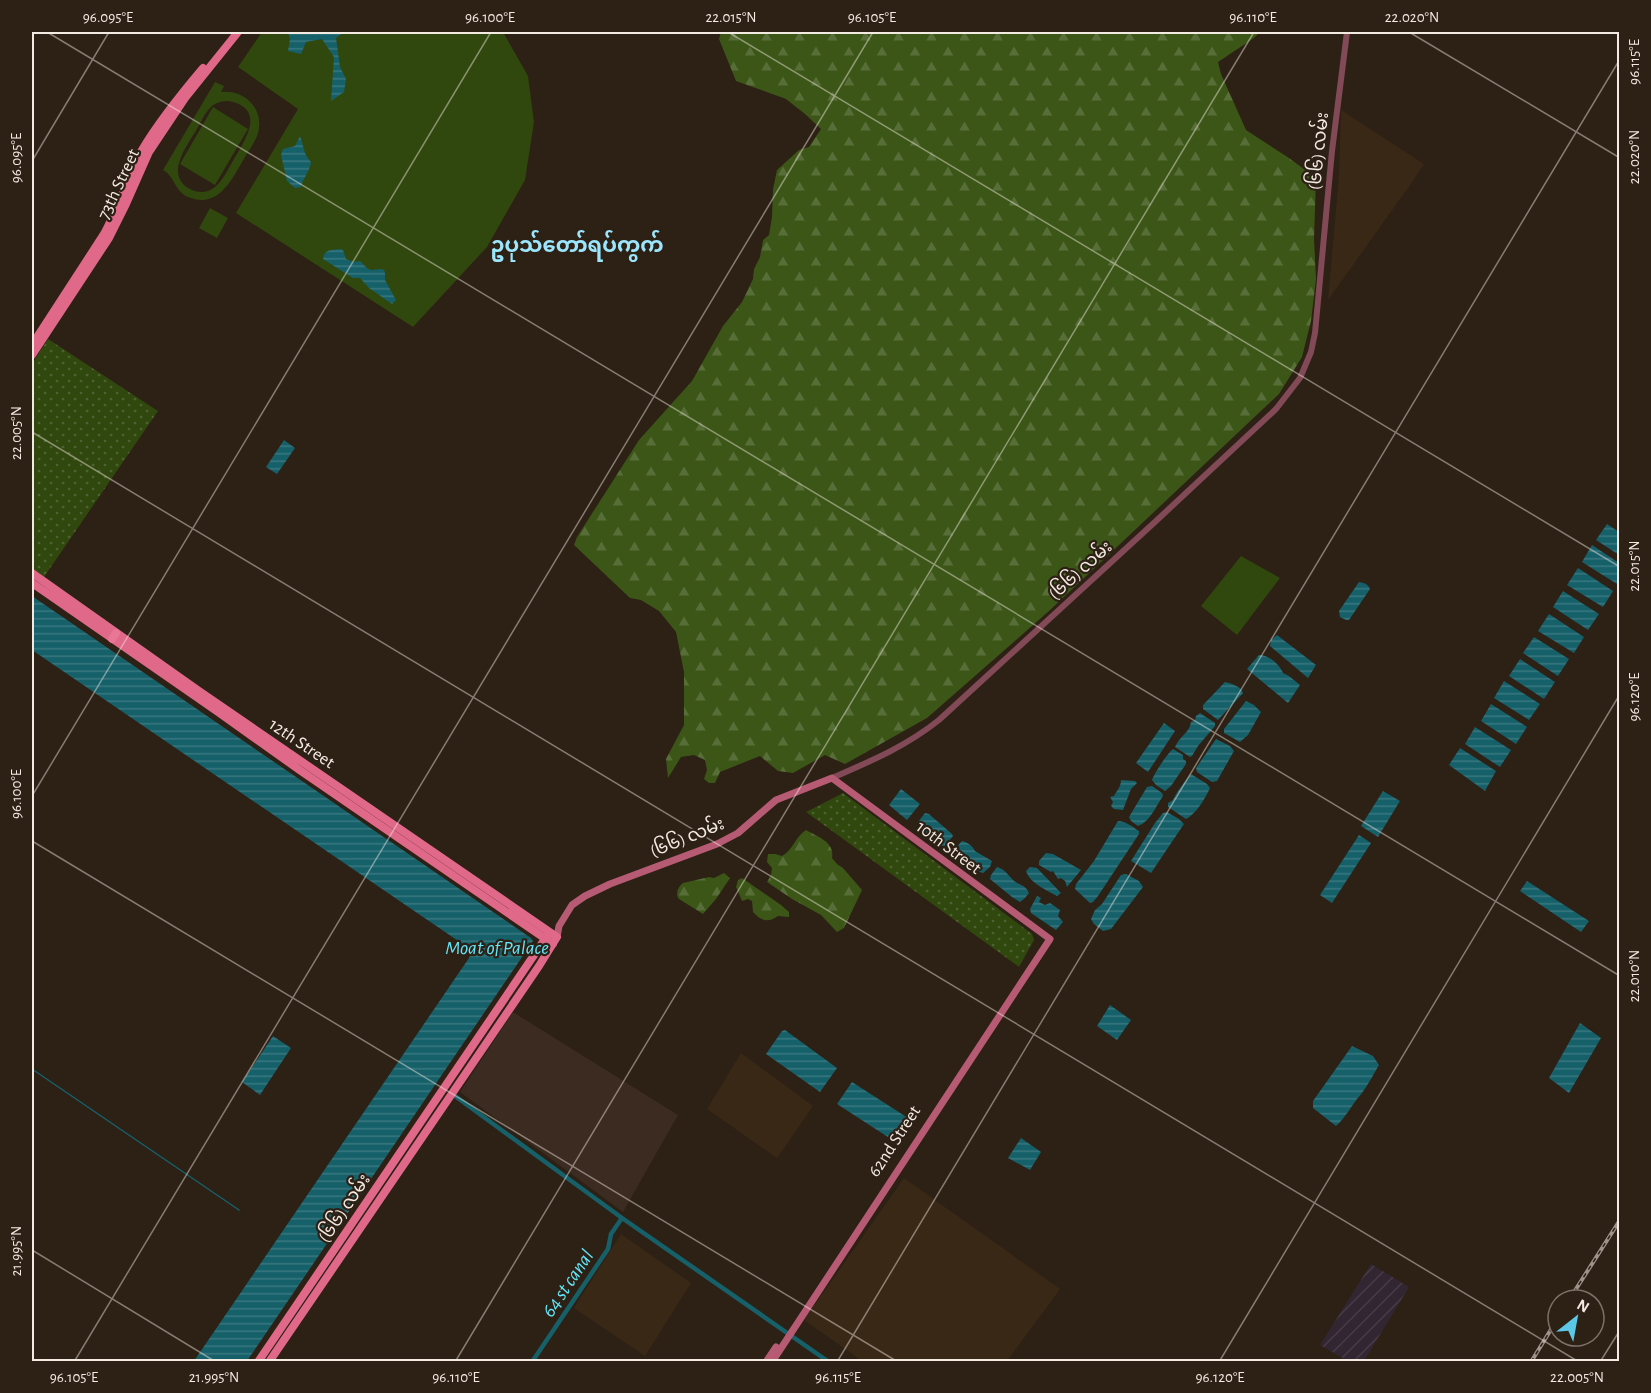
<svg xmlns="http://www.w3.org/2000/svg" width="1651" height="1393" viewBox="0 0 1651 1393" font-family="'Alegreya Sans','Noto Sans Myanmar',sans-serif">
  <defs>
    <pattern id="industrial-furrows" width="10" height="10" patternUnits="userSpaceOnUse" patternTransform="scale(1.5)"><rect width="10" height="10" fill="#332633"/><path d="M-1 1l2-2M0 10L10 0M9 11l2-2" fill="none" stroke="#473b46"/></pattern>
    <pattern id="forest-firs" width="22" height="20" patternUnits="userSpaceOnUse" patternTransform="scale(1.5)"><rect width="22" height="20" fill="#3b5617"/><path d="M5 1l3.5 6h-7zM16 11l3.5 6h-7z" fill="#586e38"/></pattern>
    <pattern id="park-dots" width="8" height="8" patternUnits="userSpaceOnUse" patternTransform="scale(1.5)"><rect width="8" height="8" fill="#30470e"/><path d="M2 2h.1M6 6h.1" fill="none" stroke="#4e6231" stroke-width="1.8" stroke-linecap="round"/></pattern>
    <pattern id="water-rules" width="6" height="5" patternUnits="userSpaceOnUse" patternTransform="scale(1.5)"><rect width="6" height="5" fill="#16606a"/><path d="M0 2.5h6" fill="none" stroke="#38777f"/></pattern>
  </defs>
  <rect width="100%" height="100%" fill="#2d2015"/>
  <!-- built -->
  <path fill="#3a2817" d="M1341 110 1424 164 1410 185 1328 300 1339 176Z
    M741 1053 813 1106 777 1158 707 1109Z
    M904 1178 1060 1289 1007 1361H862L804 1320Z
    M621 1234 691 1283 645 1356 574 1308Z"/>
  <!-- industrial -->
  <path fill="url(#industrial-furrows)" d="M1371 1264 1409 1287 1364 1361H1348L1320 1345Z"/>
  <!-- medical -->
  <path fill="#3b2b21" d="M513 1012 678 1115 623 1212 460 1092Z"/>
  <!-- green -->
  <path fill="#30470e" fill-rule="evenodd" d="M262 32H503L528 76 534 122 525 180 487 247 413 327 236 213 298 109 238 67Z
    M215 82 224 86 221 92C242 89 262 106 259 128 258 139 250 148 245 157 233 177 220 208 191 198 174 193 176 177 163 170ZM229 101C267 109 245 140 234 159 228 169 222 183 212 189 206 193 197 193 190 189 164 175 187 146 197 129 201 122 205 112 212 106 217 102 223 101 229 101Z
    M213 107 248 129 215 185 180 164Z
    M210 208 228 218 217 238 199 228Z
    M1241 556 1280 578 1237 635 1201 606Z"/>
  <!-- forest -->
  <path fill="url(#forest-firs)" d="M721 32H1260L1254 38 1218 62 1221 74 1246 130 1289 158 1316 178 1314 239 1316 279 1311 321 1302 357 1279 394 1049 611 927 718 845 764 825 755 793 773 778 771 760 756 720 772 715 783H709L704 779 707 770 705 760 694 755 681 757 668 778 666 759 684 725V672L676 632 659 611 641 600 630 598 574 545 577 537 639 440 692 381 723 326 742 302 753 279 754 269 760 257 763 240 769 235 772 217 773 189 777 170 799 150 809 147 821 129 805 114 786 99 736 81 719 39Z
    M806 830C818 837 835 842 832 858L837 864 843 868 862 890 844 928 837 932 821 915 792 899 767 882 771 875 772 868 767 862 768 854H775L782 856C793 850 795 837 806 830Z
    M724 873 730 878 716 899 703 914 679 899C675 894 678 887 683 883L709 877 714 878Z
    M742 878 781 905 789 912V917L778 916C768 923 761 921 753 912L752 901 748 899 742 901 736 887 738 880Z"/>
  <!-- park -->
  <path fill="url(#park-dots)" d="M48 339 158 411 44 577 32 568V364Z
    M843 793 1032 934 1034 940 1019 967 806 812Z"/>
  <!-- water -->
  <path fill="url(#water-rules)" d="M288 32H344L336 38 340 67 346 79 344 92 331 101 334 57 322 39 306 42 301 54 288 51 290 39Z
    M300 136C304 146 303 154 311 162 310 171 303 178 301 187L295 188 287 181 281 155 283 149 295 146Z
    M340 249 343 250 346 259 354 262 360 261C364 264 367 270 372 270 377 270 379 268 384 270L385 273V280L396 300 392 304 369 288 360 278H353L323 259C324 249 332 250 340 249Z
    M284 440 295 448 277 474 266 467Z
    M1607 524 1619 532V555L1596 540Z
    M1592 545 1619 563V580L1617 584 1582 562Z
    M1578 568 1613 591 1603 607 1567 585Z
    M1359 582C1364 583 1368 584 1370 589L1349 620H1346L1340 617 1339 611Z
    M1563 591 1599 614 1588 630 1553 607Z
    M32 596 531 938 533 941 247 1361H194L469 958 471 952 467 947 32 650Z
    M1549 614 1584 637 1574 653 1538 631Z
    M1277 635 1316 665 1308 678 1270 646 1271 640Z
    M1534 637 1569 659 1558 676 1523 653Z
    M1259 655C1269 655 1279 664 1283 673L1289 676 1300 685 1288 703 1247 669Z
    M1520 659 1555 682 1544 699 1509 676Z
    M1504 681 1540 704 1529 720 1494 698Z
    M1225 682C1232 684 1241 686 1243 693L1218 720 1203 709V705Z
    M1246 701 1254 705 1261 712 1248 735 1240 742 1224 733V729Z
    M1491 704 1527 727 1516 744 1481 721Z
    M1200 713 1215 723V726L1198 746 1192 756 1190 757 1175 747C1179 737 1190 732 1191 722L1195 720 1196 716Z
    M1164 723 1175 731 1148 772 1136 763Z
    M1475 727 1511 750 1500 767 1465 744Z
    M1216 739 1230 746 1234 751 1217 781 1212 782 1197 772 1196 768Z
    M1460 748 1496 771 1485 791 1449 765Z
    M1173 749 1183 755V759L1186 761V764L1171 786 1165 791 1156 785 1152 780C1155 772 1167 754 1173 749Z
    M1191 774 1207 784 1210 788C1205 799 1196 814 1186 819L1168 807V803L1173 800C1175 794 1186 780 1191 774Z
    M1121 780 1135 781 1137 783 1131 789 1123 810 1114 809 1111 806 1113 802 1110 797 1114 796C1117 790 1121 787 1121 780Z
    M1152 786 1162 793 1163 796C1156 806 1150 822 1138 826L1131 821 1129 817 1147 787Z
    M901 789 920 804 907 820 889 805Z
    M1383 791 1400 801 1378 837 1361 826Z
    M1167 812 1179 819 1184 824 1151 873 1131 861 1155 823 1163 813Z
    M925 813 929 814 952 834 953 836 945 846H942L918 826V822Z
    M1118 821C1125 821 1133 827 1139 831V834L1098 896 1093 902 1090 903 1075 889 1076 884 1094 861Z
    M1359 835 1371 843 1332 903 1320 895Z
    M962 841C967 842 973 846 975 851L992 861 990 867 983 873 980 872 954 854 953 851Z
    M1046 853 1053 854 1081 870 1067 887 1065 881 1061 878 1058 879 1053 871 1051 872 1039 865V861Z
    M997 867C1005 869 1008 875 1013 880 1020 886 1025 884 1029 893L1025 898 1020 902 1012 897 990 879 991 875Z
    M1030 867 1037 868 1061 893 1057 896C1046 890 1030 883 1026 871Z
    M1126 874 1139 881 1143 887 1111 929 1103 931 1094 924 1091 919 1095 910 1102 904 1121 875Z
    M1527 881 1589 921 1581 932 1520 891Z
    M1037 896 1041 898 1039 902 1045 905 1050 903 1060 910 1058 916 1063 922 1056 930 1031 913 1030 909Z
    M1110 1005 1131 1020 1117 1040 1097 1026Z
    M1580 1023 1601 1038 1569 1093 1549 1078Z
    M785 1030 837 1068 820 1092 766 1054 782 1031Z
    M273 1036 291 1048 260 1095 242 1082Z
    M1352 1046 1373 1056 1379 1065C1372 1077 1366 1089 1357 1099 1350 1108 1345 1118 1336 1126L1313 1108V1101Z
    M852 1082 908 1118 894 1141 837 1104Z
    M1021 1138 1041 1152 1030 1170 1008 1158Z"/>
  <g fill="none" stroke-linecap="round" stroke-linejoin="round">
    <!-- stream -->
    <path stroke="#16606a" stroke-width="1.5" d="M32 1069 239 1210"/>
    <!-- canal -->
    <path stroke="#16606a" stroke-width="4.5" d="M455 1096 622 1218 829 1362
      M532 1362 608 1249 611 1234 622 1218"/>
    <!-- tertiary -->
    <path stroke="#824957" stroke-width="6" d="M832 778C871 761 905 747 939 720L1156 521 1276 409 1300 378 1311 352 1315 333 1332 151 1347 32"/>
    <!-- secondary -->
    <path stroke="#b75b74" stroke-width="7" d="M557 937 559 926 572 905 585 896 610 884 717 844 738 833 776 800 832 778 1050 939 772 1362
      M766 1362 776 1347"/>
    <!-- primary -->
    <path stroke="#e0698a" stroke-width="8" d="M32 345 104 234C119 207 127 177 142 150 159 121 181 94 203 68
      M32 355 109 238 126 204 149 152 185 98 238 32
      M32 573 199 691 557 937 539 966 269 1362
      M32 583 218 712 301 771 553 944
      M258 1362 547 936"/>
    <!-- trunk -->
    <path stroke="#ea7696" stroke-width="8" d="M112 639 116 633"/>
    <defs>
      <path id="rail" d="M1569 1300 1620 1220
        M1531 1362 1558 1318"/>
    </defs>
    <!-- rail casing -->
    <use href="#rail" stroke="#9e938a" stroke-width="4"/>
    <!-- rail -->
    <use href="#rail" stroke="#2d2015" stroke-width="1.5" stroke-dasharray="4.5" stroke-linecap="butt"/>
  </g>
  <!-- ticks -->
  <path fill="none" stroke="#f3eae2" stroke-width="1.5" stroke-opacity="0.45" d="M47 32 1620 976M728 32 1620 567M1409 32 1620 158M32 161 109 32M32 432 1579 1362M32 796 491 32M32 841 898 1362M32 1250 216 1362M74 1362 873 32M455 1362 1254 32M837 1362 1620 59M1219 1362 1620 694M1600 1362 1620 1330"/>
  <g text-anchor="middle" stroke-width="4.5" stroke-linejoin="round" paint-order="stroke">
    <!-- street labels -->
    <g font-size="18" fill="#f3eae2" stroke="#2d2015">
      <text transform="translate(1318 151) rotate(-84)" y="6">(၆၆) လမ်း</text>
      <text transform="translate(118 184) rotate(-65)" y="6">73th Street</text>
      <text transform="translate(1080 570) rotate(-42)" y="6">(၆၆) လမ်း</text>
      <text transform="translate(302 743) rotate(34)" y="6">12th Street</text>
      <text transform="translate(687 837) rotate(-22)" y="6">(၆၆) လမ်း</text>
      <text transform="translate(949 847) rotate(37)" y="6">10th Street</text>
      <text transform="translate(894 1141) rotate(-57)" y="6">62nd Street</text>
      <text transform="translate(344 1208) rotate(-56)" y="6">(၆၆) လမ်း</text>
    </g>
    <!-- water labels -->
    <g font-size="20" font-style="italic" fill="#63e7fa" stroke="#2d2015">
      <text x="497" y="954">Moat of Palace</text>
      <text transform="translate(567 1283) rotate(-56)" y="7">64 st canal</text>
    </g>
    <!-- quarter labels -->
    <g font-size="21" font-weight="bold" fill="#9be6fd" stroke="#2d2015">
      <text x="577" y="252">ဥပုသ်တော်ရပ်ကွက်</text>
    </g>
  </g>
  <!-- border -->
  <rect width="1651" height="1393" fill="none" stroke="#2d2015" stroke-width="66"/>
  <!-- north arrow -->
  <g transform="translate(1576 1318) rotate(31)"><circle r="28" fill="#2d2015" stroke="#7c7167" stroke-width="1.5"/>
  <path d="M0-4.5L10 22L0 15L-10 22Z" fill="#5bc8e7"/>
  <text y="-9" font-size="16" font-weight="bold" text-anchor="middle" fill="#f3eae2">N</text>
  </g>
  <rect x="33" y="33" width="1585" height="1327" fill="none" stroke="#f3eae2" stroke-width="2"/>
  <g font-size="15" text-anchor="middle" fill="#f3eae2">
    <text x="108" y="22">96.095°E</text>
    <text x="490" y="22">96.100°E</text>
    <text x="731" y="22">22.015°N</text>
    <text x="872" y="22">96.105°E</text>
    <text x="1253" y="22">96.110°E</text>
    <text x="1412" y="22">22.020°N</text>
    <text transform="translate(1634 62) rotate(-90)" y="5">96.115°E</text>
    <text transform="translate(1634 157) rotate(-90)" y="5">22.020°N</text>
    <text transform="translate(16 158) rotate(-90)" y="5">96.095°E</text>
    <text transform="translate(16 433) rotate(-90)" y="5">22.005°N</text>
    <text transform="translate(1634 566) rotate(-90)" y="5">22.015°N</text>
    <text transform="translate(1634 697) rotate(-90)" y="5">96.120°E</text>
    <text transform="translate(16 794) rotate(-90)" y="5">96.100°E</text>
    <text transform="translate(1634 976) rotate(-90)" y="5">22.010°N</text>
    <text transform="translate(16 1251) rotate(-90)" y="5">21.995°N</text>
    <text x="74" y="1382">96.105°E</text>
    <text x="214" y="1382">21.995°N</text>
    <text x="456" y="1382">96.110°E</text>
    <text x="838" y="1382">96.115°E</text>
    <text x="1220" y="1382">96.120°E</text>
    <text x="1577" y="1382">22.005°N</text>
  </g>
</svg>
